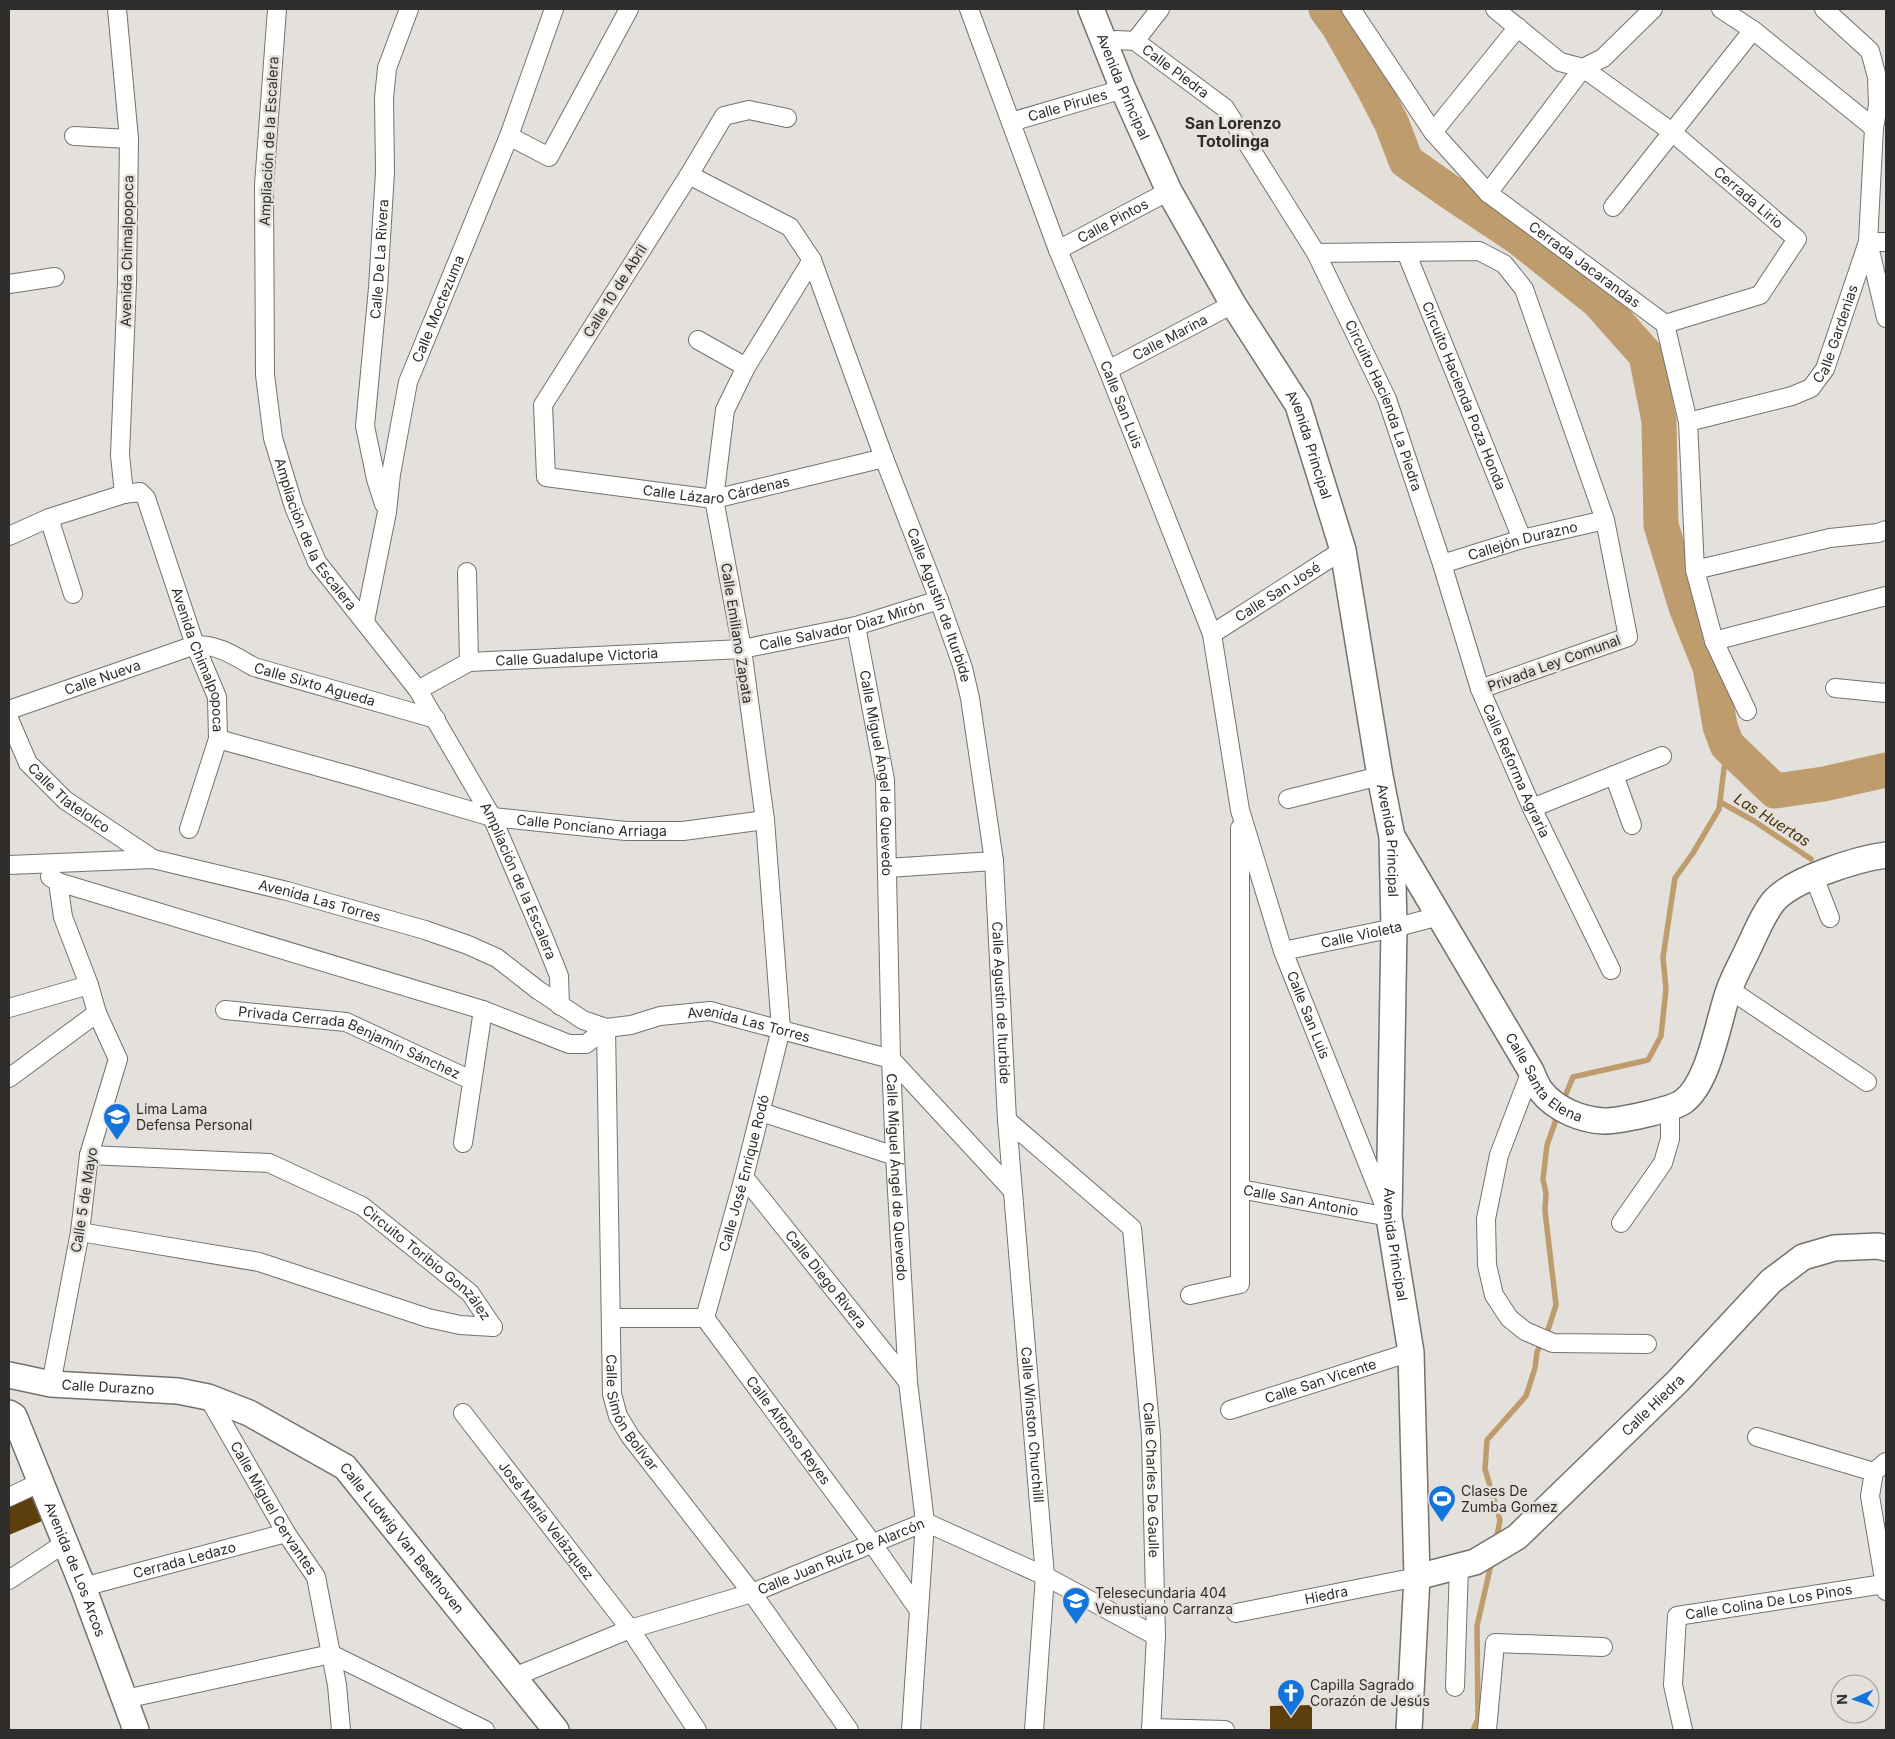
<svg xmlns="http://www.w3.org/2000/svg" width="1895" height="1739" viewBox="0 0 1895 1739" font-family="Inter,sans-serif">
  <rect width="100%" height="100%" fill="#e4e0db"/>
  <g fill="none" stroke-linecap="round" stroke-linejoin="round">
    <!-- stream -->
    <path stroke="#be9c6d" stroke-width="5.5" d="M1720 802 1754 821 1811 859
      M1563 1101 1573 1077 1648 1060 1661 1036 1666 989 1663 957 1675 878 1693 853 1719 809 1727 745
      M1496 1541 1500 1520 1485 1469 1487 1440 1526 1396 1535 1368 1537 1352 1548 1330 1556 1305 1545 1211 1546 1193 1543 1179 1547 1145 1558 1114
      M1473 1730 1478 1719 1477 1626 1492 1560"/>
    <!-- river -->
    <path stroke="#be9c6d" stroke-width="35" d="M1326 9 1339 27 1373 87 1392 124 1406 161 1450 192 1519 238 1598 301 1646 355 1659 421 1661 525 1686 607 1710 667 1720 726 1727 745 1775 791 1824 784 1886 770"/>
  </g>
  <!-- building -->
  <path fill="#5c3f0d" d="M32 1497 42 1521 9 1535V1507Z
    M1312 1705V1729L1270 1730V1706Z"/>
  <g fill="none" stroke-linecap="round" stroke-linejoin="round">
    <defs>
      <g id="street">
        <path d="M117 9 129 139 127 282 120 455 124 494"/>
        <path id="s1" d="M277 9 264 185 265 375 273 438 294 507 317 562 418 690 492 817 543 936 559 976 560 1006"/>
        <path id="s2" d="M969 9 1058 250 1108 370 1212 634 1240 810 1283 951 1385 1207"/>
        <path id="s3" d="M1351 9 1433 132 1488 193 1665 324 1688 422 1695 570 1714 641 1747 711"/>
        <path id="s4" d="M1495 9 1560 62 1583 68 1672 132 1797 239 1760 295 1665 324"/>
        <path d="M1721 9 1753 30 1874 128"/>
        <path d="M1824 9 1870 51 1877 77 1878 105 1874 128 1868 242 1886 318"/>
        <path d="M1135 41 1160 9"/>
        <path id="s5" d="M1105 43 1117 40 1135 41 1225 108 1316 253 1387 399 1442 564 1480 689 1532 808 1611 970"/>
        <path id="s6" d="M787 118 749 110 724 116 689 175 543 405 546 477 714 499 884 458"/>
        <path id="s7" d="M1011 122 1123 89"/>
        <path d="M1433 132 1518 27"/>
        <path d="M74 136 129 139"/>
        <path d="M509 136 549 157 629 9"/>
        <path id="s8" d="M689 175 790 227 812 260 884 458 939 600 963 668 970 698 994 861 1007 1120 1045 1576 1034 1730"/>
        <path d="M1488 193 1583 68 1603 58 1653 9"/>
        <path d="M1613 207 1753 30"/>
        <path id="s9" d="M1058 250 1169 191"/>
        <path id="s10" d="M1406 252 1522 539"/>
        <path d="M1316 253 1479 251 1504 264 1524 289 1605 520 1628 637 1480 689"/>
        <path d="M9 284 55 277"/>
        <path d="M698 340 746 367"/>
        <path id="s11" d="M1108 370 1233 304"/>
        <path id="s12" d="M1688 422 1792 396 1811 388 1825 369 1868 242H1886"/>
        <path id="s13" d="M384 504 376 479 365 426 378 288 385 172 384 98 387 68 409 9"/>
        <path d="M49 518 73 594"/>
        <path id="s14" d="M9 536 49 518 124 494 140 492 146 498 195 645 217 697 218 739 189 829"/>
        <path id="s15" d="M1442 564 1522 539 1605 520"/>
        <path d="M1695 570 1830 538 1878 533 1886 530"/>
        <path d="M467 572 469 662"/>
        <path id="s16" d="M365 621 387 512 391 474 408 382 509 136 554 9"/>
        <path id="s17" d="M856 626 885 780 891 1059 895 1156 908 1382 925 1522 911 1730"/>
        <path id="s18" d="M1212 634 1343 550"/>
        <path d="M1714 641 1886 596"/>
        <path d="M1835 688 1886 693"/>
        <path id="s19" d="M418 690 469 662 742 649 856 626 939 600"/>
        <path id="s20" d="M9 710 195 645C217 644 235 656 254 667L436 719"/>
        <path id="s21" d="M9 719 28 763 65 800 153 859"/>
        <path id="s22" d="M218 739 359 778 492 817 626 831H683L765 820"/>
        <path d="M1614 775 1632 825"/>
        <path d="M1288 799 1380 776"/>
        <path d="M1532 808 1662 756"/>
        <path id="s23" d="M9 865 153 859 287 891 425 930 468 945 497 958 538 990 583 1020 606 1028 631 1025 660 1016 710 1011 891 1059 1012 1190"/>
        <path d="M887 868 994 861"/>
        <path d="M50 877 58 882 63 917 89 985 97 1013 118 1059 89 1155 80 1232 51 1384"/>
        <path d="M1814 877 1830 918"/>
        <path d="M58 882 483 1010 569 1044H586L606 1028"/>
        <path id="s24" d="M1283 951 1394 928 1439 916"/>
        <path d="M1729 989 1867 1082"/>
        <path d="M9 1008 89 985"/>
        <path id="s25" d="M225 1010 346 1022 471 1080"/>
        <path id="s26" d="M606 1028 612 1394 618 1416 630 1436 752 1593 849 1730"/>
        <path d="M1531 1071 1499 1155 1486 1219 1487 1265 1494 1295 1509 1318 1525 1331 1553 1343 1647 1344"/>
        <path d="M9 1078 97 1013"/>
        <path d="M761 1112 895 1156"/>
        <path id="s27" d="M1007 1120 1132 1228 1151 1436 1156 1636 1151 1730"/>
        <path d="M463 1143 483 1010"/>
        <path id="s28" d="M89 1155 269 1163 362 1206 470 1293 493 1327"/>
        <path id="s29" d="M744 1177 908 1382"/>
        <path id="s30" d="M1240 1189 1389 1217"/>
        <path d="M1621 1223 1663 1163 1670 1139V1108"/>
        <path d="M80 1232 259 1262 428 1318 460 1325 493 1327"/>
        <path d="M1190 1295 1240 1284V828"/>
        <path d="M612 1318H705"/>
        <path id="s31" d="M705 1318 744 1177 781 1029 765 820 742 649 714 499 725 410 746 367 812 260"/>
        <path id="s32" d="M705 1318 872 1543 918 1609"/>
        <path id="s33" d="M208 1397 286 1533 316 1577 337 1685 341 1730"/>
        <path id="s34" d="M1230 1410 1411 1352"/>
        <path id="s35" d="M463 1413 630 1629 697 1730"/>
        <path d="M1757 1437 1874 1472"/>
        <path d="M1886 1462 1874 1472 1870 1496 1886 1591"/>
        <path d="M9 1497 41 1482"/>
        <path d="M9 1580 65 1543"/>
        <path id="s36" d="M83 1587 286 1533"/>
        <path id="s37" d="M1236 1613 1417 1577"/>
        <path id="s38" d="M514 1677 630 1629 752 1593 925 1522 1045 1576 1156 1636"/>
        <path d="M1455 1687 1459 1566"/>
        <path d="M125 1699 331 1654 485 1730"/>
        <path d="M1151 1728 1225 1730"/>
        <path d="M1487 1730 1495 1643 1603 1647"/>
        <path id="s39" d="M1683 1730 1673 1685 1677 1616 1884 1584"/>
      </g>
      <g id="secondary">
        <path id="s40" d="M1091 9 1123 89 1169 191 1233 304 1298 405 1343 550 1380 776 1392 837 1394 928 1389 1217 1411 1352 1417 1577 1409 1730"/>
        <path id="s41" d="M1393 838 1531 1071C1534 1078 1537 1086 1541 1091 1556 1110 1582 1120 1604 1121 1619 1121 1673 1110 1684 1101 1710 1081 1718 1020 1729 990 1734 976 1742 962 1748 949 1756 933 1762 916 1773 902 1792 879 1857 859 1886 855"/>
        <path id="s42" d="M9 1375 51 1384 178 1391 208 1397 249 1413 345 1467 556 1730"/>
        <path id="s43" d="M9 1413 14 1416 83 1587 136 1730"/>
        <path id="s44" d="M1417 1577 1475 1562 1517 1537 1678 1381 1771 1281 1803 1257 1834 1248 1878 1246 1886 1248"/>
      </g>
    </defs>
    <!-- street casing -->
    <use href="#street" stroke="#75726e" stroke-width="20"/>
    <!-- secondary casing -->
    <use href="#secondary" stroke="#75726e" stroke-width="28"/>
    <!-- street -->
    <use href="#street" stroke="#fff" stroke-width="18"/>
    <!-- secondary -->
    <use href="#secondary" stroke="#fff" stroke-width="25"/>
  </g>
  <!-- icons -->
  <defs>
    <symbol id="school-pin" viewBox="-11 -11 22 30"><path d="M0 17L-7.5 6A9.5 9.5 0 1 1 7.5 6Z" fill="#1374dc" stroke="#e4e0db"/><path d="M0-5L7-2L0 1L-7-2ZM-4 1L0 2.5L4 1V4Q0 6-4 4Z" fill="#fff"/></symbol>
    <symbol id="stadium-pin" viewBox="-11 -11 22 30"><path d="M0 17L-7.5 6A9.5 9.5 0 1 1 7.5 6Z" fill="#1374dc" stroke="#e4e0db"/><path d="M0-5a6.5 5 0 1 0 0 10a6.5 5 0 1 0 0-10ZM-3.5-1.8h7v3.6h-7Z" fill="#fff"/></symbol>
    <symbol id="church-pin" viewBox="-11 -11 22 30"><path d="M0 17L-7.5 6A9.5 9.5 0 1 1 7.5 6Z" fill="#1374dc" stroke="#e4e0db"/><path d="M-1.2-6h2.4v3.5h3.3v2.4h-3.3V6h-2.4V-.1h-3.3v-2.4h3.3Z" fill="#fff"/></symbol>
  </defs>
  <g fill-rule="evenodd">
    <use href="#school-pin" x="101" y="1101" width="32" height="43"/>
    <use href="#stadium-pin" x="1426" y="1483" width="32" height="43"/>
    <use href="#school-pin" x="1060" y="1585" width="32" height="43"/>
    <use href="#church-pin" x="1275" y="1677" width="32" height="43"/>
  </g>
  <g text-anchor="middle" stroke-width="5" stroke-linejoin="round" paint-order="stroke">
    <!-- street labels -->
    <g font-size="14" fill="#2f2e2c" stroke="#e4e0db">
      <text dy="5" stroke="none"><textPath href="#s5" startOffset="81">Calle Piedra</textPath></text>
      <text dy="5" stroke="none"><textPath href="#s40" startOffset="84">Avenida Principal</textPath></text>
      <text dy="5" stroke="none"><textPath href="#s7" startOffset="59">Calle Pirules</textPath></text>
      <text transform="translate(269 141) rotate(-87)" y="5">Ampliación de la Escalera</text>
      <text dy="5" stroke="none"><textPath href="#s4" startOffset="318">Cerrada Lirio</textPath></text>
      <text dy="5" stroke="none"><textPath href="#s9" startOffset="62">Calle Pintos</textPath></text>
      <text transform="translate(127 251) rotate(-89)" y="5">Avenida Chimalpopoca</text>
      <text dy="5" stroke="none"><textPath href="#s13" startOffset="248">Calle De La Rivera</textPath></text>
      <text dy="5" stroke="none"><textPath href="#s3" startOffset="350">Cerrada Jacarandas</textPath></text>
      <text transform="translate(615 291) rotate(-58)" y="5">Calle 10 de Abril</text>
      <text dy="5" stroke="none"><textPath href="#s16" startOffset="322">Calle Moctezuma</textPath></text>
      <text dy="5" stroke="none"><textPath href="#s12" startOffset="188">Calle Gardenias</textPath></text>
      <text dy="5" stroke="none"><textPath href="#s11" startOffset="70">Calle Marina</textPath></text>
      <text dy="5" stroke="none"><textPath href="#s10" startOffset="155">Circuito Hacienda Poza Honda</textPath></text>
      <text dy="5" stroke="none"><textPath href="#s2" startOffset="424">Calle San Luis</textPath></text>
      <text dy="5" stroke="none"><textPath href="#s5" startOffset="481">Circuito Hacienda La Piedra</textPath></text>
      <text dy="5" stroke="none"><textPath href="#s40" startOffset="489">Avenida Principal</textPath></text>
      <text dy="5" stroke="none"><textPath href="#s6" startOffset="650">Calle Lázaro Cárdenas</textPath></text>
      <text dy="5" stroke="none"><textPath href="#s1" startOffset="536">Ampliación de la Escalera</textPath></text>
      <text dy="5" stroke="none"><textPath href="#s15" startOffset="84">Callejón Durazno</textPath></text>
      <text dy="5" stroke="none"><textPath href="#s18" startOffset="78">Calle San José</textPath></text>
      <text dy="5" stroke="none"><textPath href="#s8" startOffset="521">Calle Agustín de Iturbide</textPath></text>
      <text dy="5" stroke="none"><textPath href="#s19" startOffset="434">Calle Salvador Díaz Mirón</textPath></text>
      <text transform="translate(737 633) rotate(81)" y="5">Calle Emiliano Zapata</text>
      <text dy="5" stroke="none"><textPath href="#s19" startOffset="166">Calle Guadalupe Victoria</textPath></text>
      <text dy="5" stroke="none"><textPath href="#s14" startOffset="318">Avenida Chimalpopoca</textPath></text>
      <text transform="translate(1554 663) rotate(-20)" y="5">Privada Ley Comunal</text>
      <text dy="5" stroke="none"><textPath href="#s20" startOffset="99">Calle Nueva</textPath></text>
      <text dy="5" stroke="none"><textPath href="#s20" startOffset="324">Calle Sixto Agueda</textPath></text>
      <text dy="5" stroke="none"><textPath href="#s5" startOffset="870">Calle Reforma Agraria</textPath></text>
      <text dy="5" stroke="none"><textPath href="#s17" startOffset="149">Calle Miguel Ángel de Quevedo</textPath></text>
      <text dy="5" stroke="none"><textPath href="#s21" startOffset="102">Calle Tlatelolco</textPath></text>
      <text dy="5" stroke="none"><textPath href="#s22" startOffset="385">Calle Ponciano Arriaga</textPath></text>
      <text dy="5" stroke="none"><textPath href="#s40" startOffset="894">Avenida Principal</textPath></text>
      <text dy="5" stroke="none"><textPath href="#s1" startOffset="941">Ampliación de la Escalera</textPath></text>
      <text dy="5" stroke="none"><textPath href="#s23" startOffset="316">Avenida Las Torres</textPath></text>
      <text dy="5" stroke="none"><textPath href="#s24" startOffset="80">Calle Violeta</textPath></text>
      <text dy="5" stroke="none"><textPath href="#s8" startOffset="926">Calle Agustín de Iturbide</textPath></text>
      <text dy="5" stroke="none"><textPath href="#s2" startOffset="1065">Calle San Luis</textPath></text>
      <text dy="5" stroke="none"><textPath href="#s23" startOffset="779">Avenida Las Torres</textPath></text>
      <text dy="5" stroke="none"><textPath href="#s25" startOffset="130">Privada Cerrada Benjamín Sánchez</textPath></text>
      <text dy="5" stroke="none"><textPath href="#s41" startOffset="285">Calle Santa Elena</textPath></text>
      <text dy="5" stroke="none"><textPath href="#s31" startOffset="150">Calle José Enrique Rodó</textPath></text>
      <text dy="5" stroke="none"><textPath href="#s17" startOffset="554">Calle Miguel Ángel de Quevedo</textPath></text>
      <text transform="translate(84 1200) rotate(-81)" y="5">Calle 5 de Mayo</text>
      <text dy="5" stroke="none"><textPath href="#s30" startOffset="62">Calle San Antonio</textPath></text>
      <text dy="5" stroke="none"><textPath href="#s40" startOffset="1299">Avenida Principal</textPath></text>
      <text dy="5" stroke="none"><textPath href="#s28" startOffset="369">Circuito Toribio González</textPath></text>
      <text dy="5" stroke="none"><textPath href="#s29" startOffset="131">Calle Diego Rivera</textPath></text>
      <text dy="5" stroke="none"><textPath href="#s34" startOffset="95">Calle San Vicente</textPath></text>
      <text dy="5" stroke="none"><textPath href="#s42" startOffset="100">Calle Durazno</textPath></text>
      <text dy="5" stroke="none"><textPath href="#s44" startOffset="298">Calle Hiedra</textPath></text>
      <text dy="5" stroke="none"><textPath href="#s26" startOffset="390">Calle Simón Bolívar</textPath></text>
      <text dy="5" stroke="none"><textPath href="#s8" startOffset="1349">Calle Winston Churchilll</textPath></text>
      <text dy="5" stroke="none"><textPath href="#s32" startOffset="140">Calle Alfonso Reyes</textPath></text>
      <text dy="5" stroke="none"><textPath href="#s27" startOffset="418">Calle Charles De Gaulle</textPath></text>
      <text dy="5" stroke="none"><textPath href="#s33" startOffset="129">Calle Miguel Cervantes</textPath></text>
      <text dy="5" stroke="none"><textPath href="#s35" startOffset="136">José María Velázquez</textPath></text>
      <text dy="5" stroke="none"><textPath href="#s42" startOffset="446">Calle Ludwig Van Beethoven</textPath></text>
      <text dy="5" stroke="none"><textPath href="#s38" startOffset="349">Calle Juan Ruíz De Alarcón</textPath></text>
      <text dy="5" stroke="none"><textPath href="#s36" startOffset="105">Cerrada Ledazo</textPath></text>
      <text dy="5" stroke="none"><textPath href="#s43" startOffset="171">Avenida de Los Arcos</textPath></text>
      <text dy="5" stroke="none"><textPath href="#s37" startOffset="92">Hiedra</textPath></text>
      <text dy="5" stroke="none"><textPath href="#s39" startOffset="208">Calle Colina De Los Pinos</textPath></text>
    </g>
    <!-- poi labels -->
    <g font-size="14" fill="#2f2e2c" stroke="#e4e0db" text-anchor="start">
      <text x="136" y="1114">Lima Lama<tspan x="136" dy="16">Defensa Personal</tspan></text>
      <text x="1461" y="1496">Clases De<tspan x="1461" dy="16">Zumba Gomez</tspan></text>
      <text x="1095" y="1598">Telesecundaria 404<tspan x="1095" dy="16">Venustiano Carranza</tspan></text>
      <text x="1310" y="1690">Capilla Sagrado<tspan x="1310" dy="16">Corazón de Jesús</tspan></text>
    </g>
    <!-- water labels -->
    <g font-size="15" font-style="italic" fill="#4b330c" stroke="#e4e0db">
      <text transform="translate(1772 820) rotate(32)" y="5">Las Huertas</text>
    </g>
    <!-- quarter labels -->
    <g font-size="16" font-weight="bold" fill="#2e2b28" stroke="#e4e0db">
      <text x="1233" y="129">San Lorenzo<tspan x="1233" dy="18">Totolinga</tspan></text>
    </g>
  </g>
  <!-- border -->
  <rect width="1895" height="1739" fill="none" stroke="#2f2e2c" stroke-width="20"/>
  <!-- north arrow -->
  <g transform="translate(1855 1699) rotate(268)"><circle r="24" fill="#e4e0db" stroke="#9c9995"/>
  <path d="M0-4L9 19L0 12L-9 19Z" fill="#1374dc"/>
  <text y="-8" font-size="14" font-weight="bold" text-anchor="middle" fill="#2f2e2c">N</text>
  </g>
</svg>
